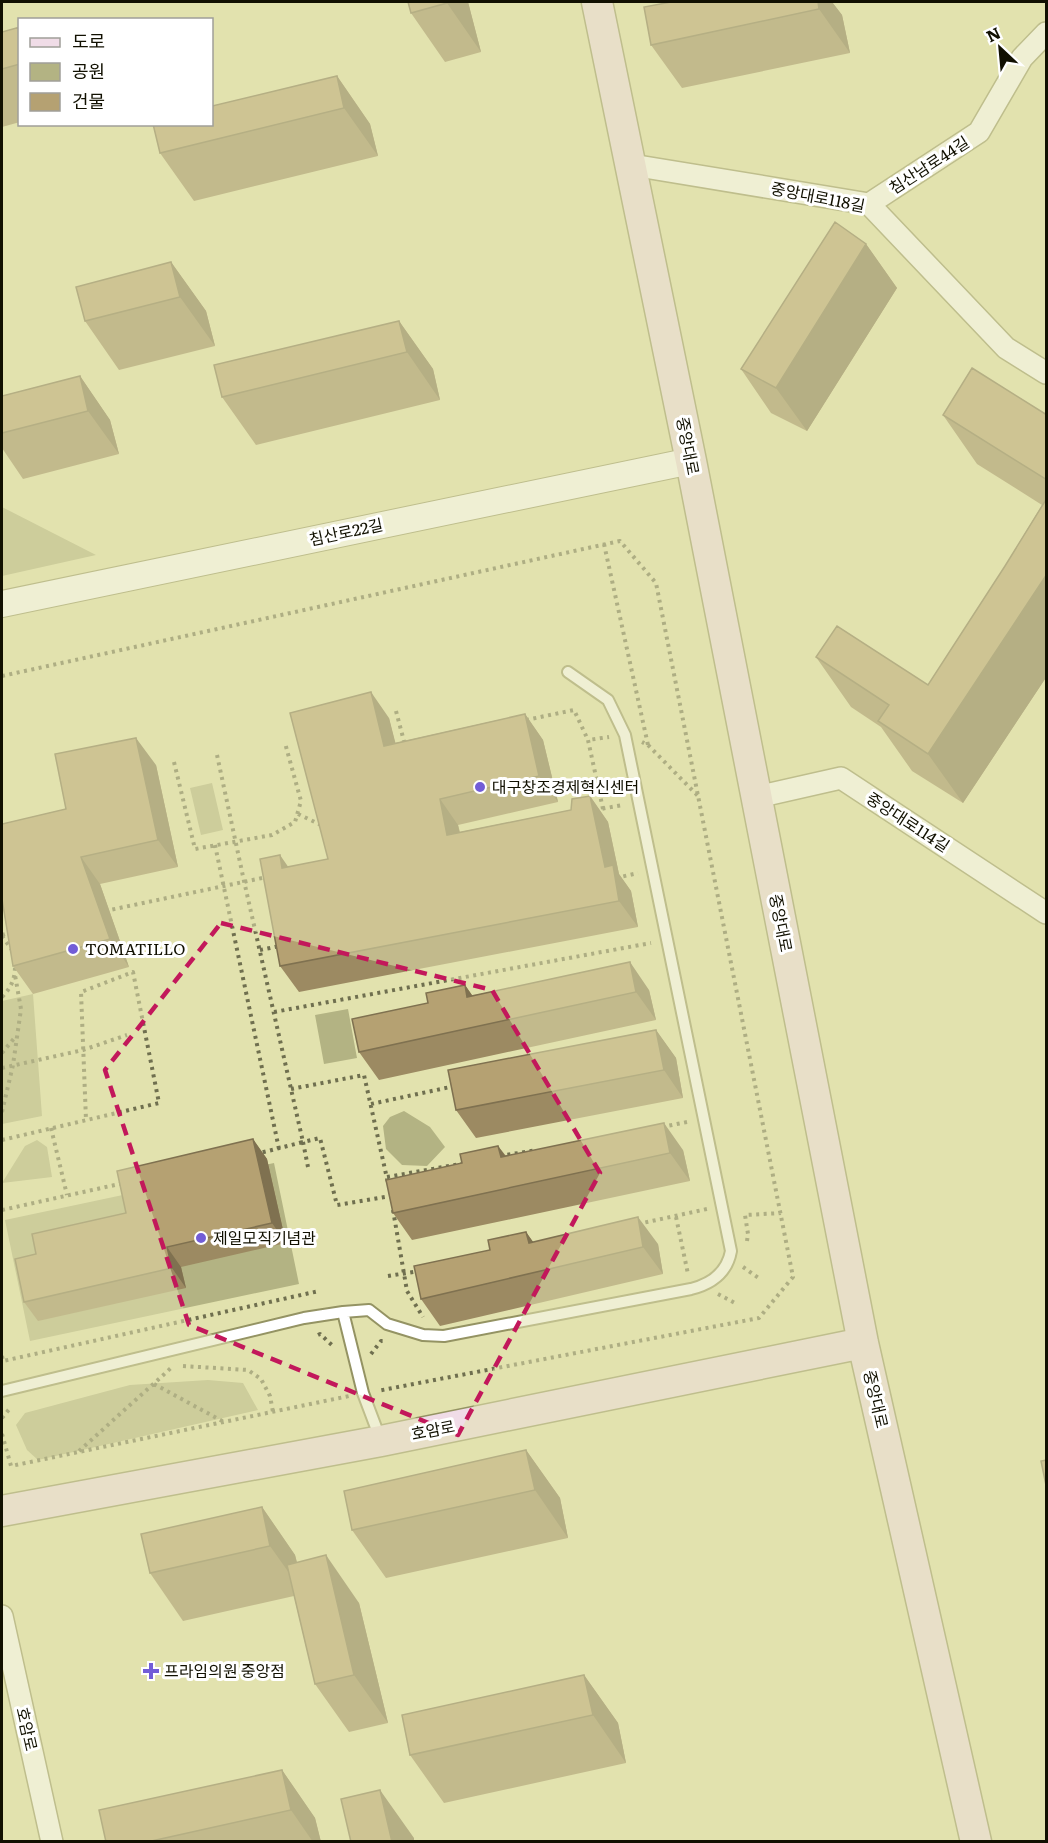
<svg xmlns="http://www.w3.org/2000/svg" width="1048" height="1843" viewBox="0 0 1048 1843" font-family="Literata,'Noto Sans KR',serif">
  <rect width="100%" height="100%" fill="#e2e2ae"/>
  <!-- green -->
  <path fill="#b3b383" d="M2 507 96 555 2 576Z
    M212 783 223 830 201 835 190 788Z
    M33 994 42 1116 2 1124V1001Z
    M348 1009 357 1058 324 1064 315 1015Z
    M404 1111 430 1127 445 1147 427 1166 402 1165 386 1149 383 1126 390 1117Z
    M37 1140 47 1147 52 1177 2 1183 25 1146Z
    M274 1163 299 1284 30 1341 5 1220Z
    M208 1380 243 1383 258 1410 38 1460 27 1450 16 1425 25 1413 130 1385Z"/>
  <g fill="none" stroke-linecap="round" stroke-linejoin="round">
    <defs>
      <path id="service" d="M343 1312 363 1393 380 1438
        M2 1391 304 1318 343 1312 369 1310 387 1324 423 1335 444 1336 691 1289C711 1284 727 1273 731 1251L625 735 608 700 568 672"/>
      <path id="minor" d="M632 165 869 204 1006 348 1046 373
        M869 204 979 132 1022 58 1046 33
        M757 797 841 778 1046 913
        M2 1616 52 1842"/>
      <path id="tertiary" d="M2 604 691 461"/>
      <path id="secondary" d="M597 2 691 461 863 1343 976 1842
        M2 1511 381 1441 863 1343"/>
    </defs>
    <!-- service casing -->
    <use href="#service" stroke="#949363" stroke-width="14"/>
    <!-- minor casing -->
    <use href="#minor" stroke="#949363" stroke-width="24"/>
    <!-- tertiary casing -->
    <use href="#tertiary" stroke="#949363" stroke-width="28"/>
    <!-- secondary casing -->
    <use href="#secondary" stroke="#949363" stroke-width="33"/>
    <!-- path -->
    <path stroke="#6f6f4f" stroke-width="4" stroke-dasharray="3 4.5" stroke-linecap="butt" d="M604 544 648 745 642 742
      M2 676 620 541 656 583 793 1277 759 1318 377 1391
      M396 711 405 745
      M526 720 574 710 588 740
      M648 745 698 796
      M217 755 244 881 303 1142 260 1153
      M174 762 195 849 272 835 295 822 301 801 285 743
      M603 809 588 740 609 737
      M595 810 623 805
      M298 814 321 825
      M215 845 279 1149
      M616 878 638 873
      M105 911 267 877
      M2 935 12 932
      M2 936 12 950
      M260 950 280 946
      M2 997C11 988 15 979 15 966
      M274 1012 651 943
      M2 1053 16 1036
      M2 1068 83 1050 127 1035
      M291 1089 364 1075 388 1183
      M371 1104 455 1086
      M2 1112 13 1065 21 1009 15 975
      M662 1127 687 1122
      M51 1128 67 1195
      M2 1140 159 1103 133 972 81 992 86 1120
      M500 1156 537 1150
      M308 1167 303 1142 320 1138 337 1205 391 1196
      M387 1177 466 1163
      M2 1210 124 1183
      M393 1210 407 1291 423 1317
      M676 1217 688 1274
      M638 1224 707 1209
      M747 1241 748 1234 745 1215 781 1213
      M743 1267 760 1279
      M388 1276 420 1271
      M718 1294 735 1303
      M318 1335 320 1334 333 1346
      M371 1354 381 1341H384
      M2 1356 3 1361 319 1291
      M183 1366 248 1370 261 1379 270 1396 273 1412
      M154 1384 224 1422
      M2 1418 11 1407
      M2 1434 11 1466 349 1396
      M79 1451 171 1368"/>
    <!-- service -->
    <use href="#service" stroke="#fff" stroke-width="10"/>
    <!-- minor -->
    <use href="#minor" stroke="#fff" stroke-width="21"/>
    <!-- tertiary -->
    <use href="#tertiary" stroke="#fff" stroke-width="26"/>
    <!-- secondary -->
    <use href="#secondary" stroke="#f0dce7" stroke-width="30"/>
  </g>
  <!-- wall -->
  <path fill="#9c8a62" d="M408 2H468L481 52 445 62 411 13Z
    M832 2 842 15 850 53 682 88 651 45Z
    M20 27V122L2 127V32Z
    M337 76 370 124 378 156 194 201 160 153Z
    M866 244 897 288 807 431 771 413 741 369Z
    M171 262 206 311 215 346 119 370 85 321Z
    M399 321 433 369 440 400 256 445 222 397Z
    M80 376 110 420 119 454 23 479 2 448V396Z
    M943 415H1047V676L963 803 912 771 881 727 851 707 816 657 928 685 1005 566 1042 505 977 464Z
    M525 714 543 740 558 802 458 825 460 832 571 810 590 796 608 822 619 874 631 891 638 927 299 992 280 966 288 867 328 859 389 718 395 743Z
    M156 765 178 867 100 884 129 967 33 994 13 966 3 907 2 908V824L66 809Z
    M465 985 472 995 649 990 656 1020 379 1080 359 1052 428 1003Z
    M656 1030 676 1058 683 1098 476 1138 456 1110Z
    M253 1139 267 1159 286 1243 181 1267 186 1288 38 1321 24 1302 36 1254 126 1213Z
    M498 1146 506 1156 683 1150 690 1181 412 1240 393 1213 462 1163Z
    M526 1232 533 1242 658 1244 663 1274 440 1326 421 1299 490 1250Z
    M526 1450 560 1498 568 1538 386 1578 352 1530Z
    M262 1507 295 1555 297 1562 359 1603 388 1723 349 1732 315 1684 294 1596 183 1621 150 1573Z
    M584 1675 618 1723 626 1763 444 1803 410 1755Z
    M282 1770 315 1818 321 1842H106Z"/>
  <!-- shaded-wall -->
  <path fill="#7f7150" d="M446 2H468L481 52 447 3Z
    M818 2H832L842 15 850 53 819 9Z
    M337 76 370 124 378 156 344 108Z
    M866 244 897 288 807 431 776 388Z
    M171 262 206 311 215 346 180 297Z
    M399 321 433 369 440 400 407 352Z
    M80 376 110 420 119 454 88 411Z
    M1047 574V676L963 803 928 754Z
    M371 692 389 718 403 772 384 746Z
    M525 714 543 740 558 802 539 776Z
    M136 738 156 765 178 867 158 840Z
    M590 796 608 822 619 874 631 891 638 927 619 901 605 867Z
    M440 799 458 825 465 861 447 835Z
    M280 855 298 881 282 868Z
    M81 857 100 884 129 967 110 939Z
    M630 962 649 990 656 1020 636 992Z
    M465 985 484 1013 467 997Z
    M656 1030 676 1058 683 1098 664 1070Z
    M664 1123 683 1150 690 1181 670 1153Z
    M253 1139 267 1159 286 1243 272 1223Z
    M498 1146 518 1173 501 1157Z
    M638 1217 658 1244 663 1274 643 1247Z
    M526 1232 546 1260 529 1243Z
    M167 1247 181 1267 186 1288 172 1268Z
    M526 1450 560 1498 568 1538 535 1490Z
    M262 1507 295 1555 304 1594 270 1546Z
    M326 1555 359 1603 388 1723 354 1675Z
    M584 1675 618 1723 626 1763 593 1715Z
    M282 1770 315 1818 321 1842H313L291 1810Z
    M380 1790 414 1838V1842H392Z"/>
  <!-- building -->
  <path fill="#b5a172" stroke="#7f7150" stroke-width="1.5" d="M408 2H446L447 3 411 13Z
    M671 2H818L819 9 651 45 644 7Z
    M20 27V64L2 69V32Z
    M337 76 344 108 160 153 153 124H212V106Z
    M835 222 866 244 776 388 741 369Z
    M171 262 180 297 85 321 76 287Z
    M399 321 407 352 222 397 214 365Z
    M972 368 1047 415V480L943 415Z
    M80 376 88 411 2 433V396Z
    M1047 498V574L928 754 878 721 889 705 816 657 837 626 928 685 1005 566Z
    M371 692 384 746 525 714 539 776 440 799 447 835 571 810 572 799 590 796 605 867 613 865 619 901 280 966 260 859 280 855 282 868 328 859 290 713Z
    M136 738 158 840 81 857 110 939 13 966 2 899V824L66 809 55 754Z
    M630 962 636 992 359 1052 352 1019 428 1003 426 993 465 985 467 997Z
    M656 1030 664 1070 456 1110 448 1070Z
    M664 1123 670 1153 393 1213 386 1180 462 1163 460 1154 498 1146 501 1157Z
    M253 1139 272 1223 167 1247 172 1268 24 1302 15 1259 36 1254 32 1234 126 1213 117 1171Z
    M638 1217 643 1247 421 1299 414 1266 490 1250 488 1240 526 1232 529 1243Z
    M526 1450 535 1490 352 1530 344 1491Z
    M1047 1460V1490L1041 1461Z
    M262 1507 270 1546 150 1573 141 1534Z
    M326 1555 354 1675 315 1684 287 1565Z
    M584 1675 593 1715 410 1755 402 1715Z
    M282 1770 291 1810 147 1842H106L99 1810Z
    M380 1790 392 1842H351L341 1799Z"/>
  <!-- marked area -->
  <path d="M0 0H1048V1843H0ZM221 923 492 990 600 1173 458 1435 189 1325 105 1070Z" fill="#e2e2ae" fill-opacity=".55" fill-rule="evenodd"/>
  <path fill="none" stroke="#c2185b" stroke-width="4.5" stroke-dasharray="12 8" stroke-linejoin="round" d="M221 923 492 990 600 1173 458 1435 189 1325 105 1070Z"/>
  <!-- markers -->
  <g fill="#725dd7" stroke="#fff" stroke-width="2">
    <circle cx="480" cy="787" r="6"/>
    <circle cx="73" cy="949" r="6"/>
    <circle cx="201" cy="1238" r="6"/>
    <path d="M148 1662h6v6h6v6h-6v6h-6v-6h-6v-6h6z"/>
  </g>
  <g text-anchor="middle" stroke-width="6" stroke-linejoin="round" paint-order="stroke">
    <!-- street labels -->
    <g font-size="16" fill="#111001" stroke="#fff">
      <text transform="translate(929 165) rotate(-33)" y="6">침산남로44길</text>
      <text transform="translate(818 197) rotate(11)" y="6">중앙대로118길</text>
      <text transform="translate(688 446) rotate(79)" y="6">중앙대로</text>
      <text transform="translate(346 532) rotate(-12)" y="6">침산로22길</text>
      <text transform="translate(908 822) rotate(33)" y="6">중앙대로114길</text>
      <text transform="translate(781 923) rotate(79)" y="6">중앙대로</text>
      <text transform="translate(876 1399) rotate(77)" y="6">중앙대로</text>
      <text transform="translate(433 1430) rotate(-11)" y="6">호암로</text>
      <text transform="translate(27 1729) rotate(77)" y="6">호암로</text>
    </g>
    <!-- poi labels -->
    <g font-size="16" fill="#111001" stroke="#fff" text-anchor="start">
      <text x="492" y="793">대구창조경제혁신센터</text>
      <text x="85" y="955">TOMATILLO</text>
      <text x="213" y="1244">제일모직기념관</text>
      <text x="164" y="1677">프라임의원 중앙점</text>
    </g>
  </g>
  <!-- border -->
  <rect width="1048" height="1843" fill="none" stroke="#111001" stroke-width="6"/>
  <!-- legend -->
  <rect x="18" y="18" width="195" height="108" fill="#ffffff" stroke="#a09f99" stroke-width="1.5"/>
  <rect x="30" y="38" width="30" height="9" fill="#f0dce7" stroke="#a09f99" stroke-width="1.5"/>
  <text x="72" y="48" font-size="18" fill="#111001">도로</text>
  <rect x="30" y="63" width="30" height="18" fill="#b3b383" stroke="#a09f99" stroke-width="1.5"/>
  <text x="72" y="78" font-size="18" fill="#111001">공원</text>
  <rect x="30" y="93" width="30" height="18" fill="#b5a172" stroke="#a09f99" stroke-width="1.5"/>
  <text x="72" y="108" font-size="18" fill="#111001">건물</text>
  <!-- north arrow -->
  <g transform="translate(1000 48) rotate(334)" stroke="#ffffff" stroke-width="4.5" paint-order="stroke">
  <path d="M0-4.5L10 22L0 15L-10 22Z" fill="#111001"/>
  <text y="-9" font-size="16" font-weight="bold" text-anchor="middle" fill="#111001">N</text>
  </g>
</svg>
